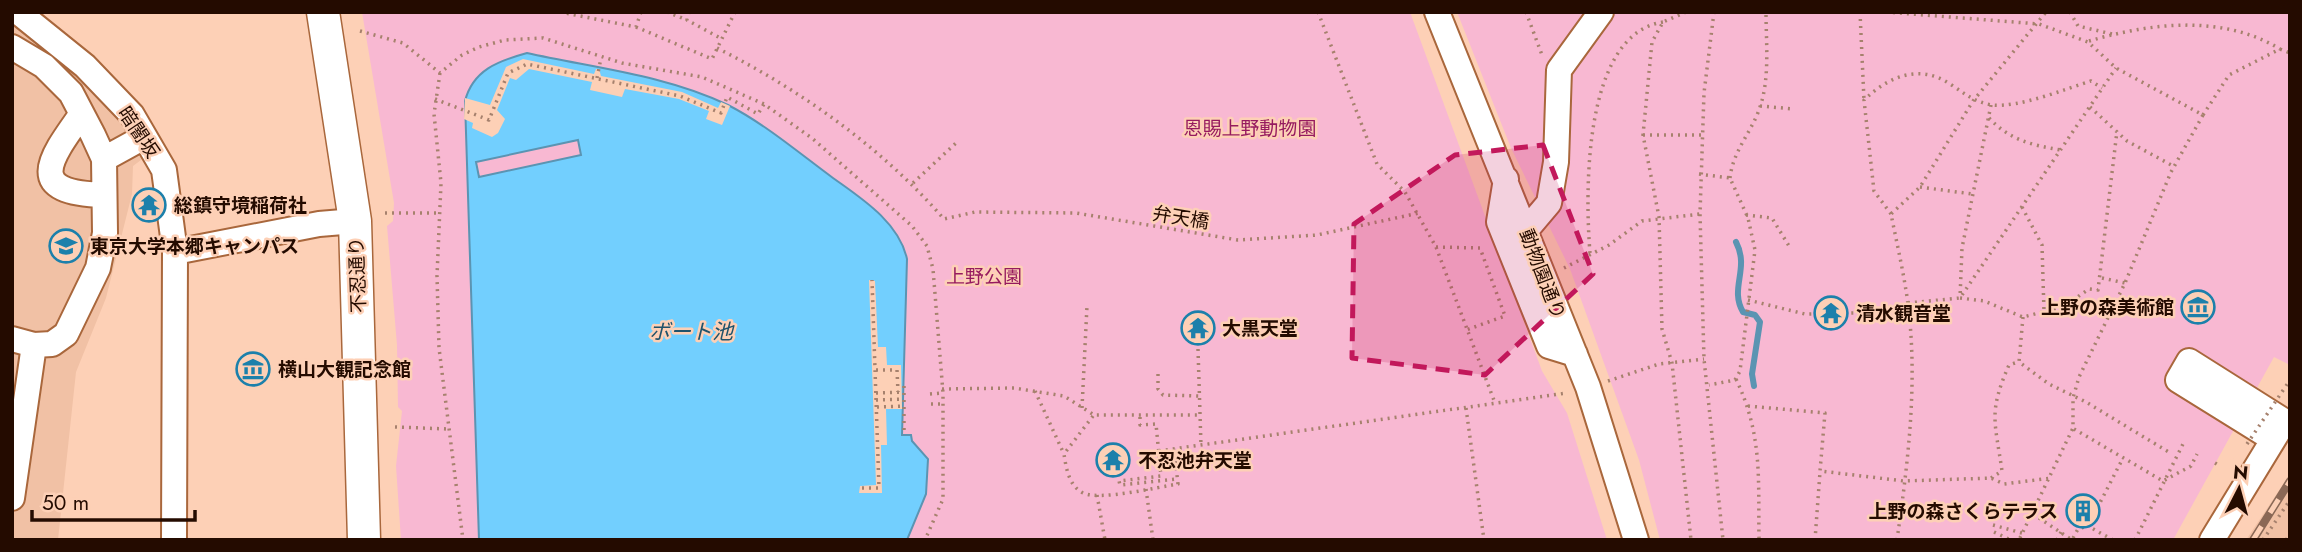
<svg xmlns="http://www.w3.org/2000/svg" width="2302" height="552" viewBox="0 0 2302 552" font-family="Jost,'Noto Sans JP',sans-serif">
  <rect width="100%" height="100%" fill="#fdd0b6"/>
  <!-- built -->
  <path fill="#f1c1a5" d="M12 21 33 35 114 112 145 157 133 166 132 194 106 298 76 372 58 540H12Z
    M2290 474V540H2246Z"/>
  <!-- green -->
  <path fill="#f8b8d2" d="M362 12H1410L1542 371 1567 413 1607 540H401L396 466 402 411 398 407 397 345 387 226 393 221 394 203Z
    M1457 12H2290V365L2274 357 2173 540H1660L1639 460 1570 269 1511 148Z"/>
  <!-- water -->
  <path fill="#72cffe" stroke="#5b94b2" stroke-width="2" fill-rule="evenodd" d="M527 53C594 68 666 75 728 105 765 124 799 153 833 178 861 198 899 222 907 259L902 435H911L912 441 928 459 926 494 907 540H479L465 101C473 70 498 61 527 53ZM578 140 581 155 479 177 476 162Z"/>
  <!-- pier -->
  <path fill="#fdd0b6" d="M523 59 594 74 596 69H599L601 76 682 92 718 108 721 102 730 106 722 125 706 119 709 111 679 99 625 89 622 97 590 90 592 82 529 69 516 80 510 78 497 110 505 119 498 133 492 137 472 128 473 123 464 119 465 98 490 105 506 67Z
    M869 280 875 281 878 347H886L887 365H901L902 409H886L887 445H881L882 493H859L860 486 876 485Z"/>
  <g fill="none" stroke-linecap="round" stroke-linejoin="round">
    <!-- stream -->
    <path stroke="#5b94b2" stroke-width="6" d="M1736 242C1750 269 1729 288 1743 312L1755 315 1760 322 1752 374 1754 386"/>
    <defs>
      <path id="minor" d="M18 12 85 66 132 115 164 170 175 252 174 540
        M1437 12 1588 387 1636 540
        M12 47 44 66 71 93 93 135 104 159 105 233 98 268 66 334 52 344 34 345 12 339
        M81 115C48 161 25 193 104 195
        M104 159 144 137
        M1506 179 1499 222 1549 346 1575 354
        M1527 229 1549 203 1556 162 1559 70 1601 12
        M175 252 319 224 355 221
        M2273 439 2178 380 2189 361 2284 421
        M12 498 34 345
        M2212 540 2281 427"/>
      <path id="major" d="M323 12 355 221 364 540"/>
    </defs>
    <!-- minor casing -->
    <use href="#minor" stroke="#a9673c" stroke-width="28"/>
    <!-- major casing -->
    <use href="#major" stroke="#a9673c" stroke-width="35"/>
    <!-- path -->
    <path stroke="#a6816d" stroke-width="3.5" stroke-dasharray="2 5" stroke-linecap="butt" d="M560 12 636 27 641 12
      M667 12 687 20
      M689 12 687 20 722 39
      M1318 12 1377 164 1405 192 1436 247 1495 403
      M1526 12 1542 55
      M1686 12 1663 22 1652 42 1643 135 1659 217 1662 329 1672 363 1691 540
      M1714 12 1704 93 1700 214 1704 359 1723 540
      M1860 12 1864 100
      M1886 12 2039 24 2088 42 2116 68 2203 115 2171 172 2125 283 2079 377 2073 398V428L2019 540
      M2070 12 2078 26 2112 34
      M636 27 712 59 735 12
      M360 31 403 43 440 73 462 55 479 47 505 40 543 38 622 63 702 77 764 104 813 139 912 226 927 246 933 269 943 393V499L925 540
      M2089 41C2151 23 2222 14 2280 49
      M717 48C802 91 881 147 944 219L975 212 1076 213 1238 240 1317 235 1419 213
      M440 73 434 114 441 183 437 276 439 348 463 540
      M597 78 601 58
      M435 99 489 120 508 73 527 64 680 96 721 113 727 97 758 114 764 104
      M1991 105 1962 248 1960 298 1984 301 2023 317 2063 307 2089 289 2098 290 2117 131
      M1760 106 1794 109
      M2090 107 2127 141 2175 167
      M2203 115 2229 75 2280 49 2290 53
      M1989 118C2010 140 2031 145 2061 150
      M1643 135H1701
      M1699 174 1730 178 1748 218 1755 250 1740 371 1735 380 1709 385
      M1730 178C1733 150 1752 132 1760 107 1770 78 1766 42 1766 12
      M913 183 956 143
      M1920 187 1972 194
      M2022 207 2042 245 2044 312
      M385 213H440
      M1891 214 1874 191 1864 100C1888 77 1919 63 1950 84 1964 93 1974 102 1992 105 2019 108 2065 89 2091 81L2102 88
      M1746 215 1772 218 1789 246
      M1436 247 1480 248 1505 316 1466 330
      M1590 253C1585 192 1583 34 1663 22
      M1564 268 1609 245 1642 221 1700 214
      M2102 278 2125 283
      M1748 300 1805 314 1909 312
      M1908 303 1960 298 2116 68
      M2023 317 2019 362 2049 384 2086 402 2172 454
      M1198 349 1201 446
      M876 370H897L898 392
      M1158 374V389L1163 395 1199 396
      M1736 379C1763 436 1758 479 1759 540
      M1608 381 1659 364 1704 359
      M904 386V433
      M942 389 1014 388 1064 396 1094 415H1200
      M1035 391 1064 454
      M876 393 904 392
      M930 394 943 393
      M876 400 904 399
      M931 404H943
      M1748 406 1825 413 1820 471 1904 481 1991 478 2004 484 2051 478
      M877 407 904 406
      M1082 408 1087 306
      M1466 408 1484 540
      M1093 416 1064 454C1066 468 1069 486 1083 493 1100 501 1158 487 1178 484L1174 449
      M1140 417V425L1156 424 1161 476 1119 481 1120 485 1177 479
      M395 427 448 429
      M2074 429 2163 481 2191 466 2197 454
      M1152 452 1567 393
      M2215 463 2220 466
      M1991 478 2002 471C1995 421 1988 413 2009 365L2018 362
      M862 488H879L872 280
      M1146 489 1153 540
      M1097 495 1105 540
      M2033 514 2072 540
      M1993 525 2022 533
      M1994 532 2011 540
      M2073 538 2078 529 2088 526
      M1815 540 1820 472
      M1897 540C1908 462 1918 383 1908 304 1904 274 1897 244 1891 214L1920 187 1973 101 2046 12
      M2057 540 2061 532
      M2113 540 2088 526 2123 458
      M2135 540 2183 444
      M2263 540 2290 500
      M2286 540 2290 535"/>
    <!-- minor -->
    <use href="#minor" stroke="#fff" stroke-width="24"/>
    <!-- major -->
    <use href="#major" stroke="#fff" stroke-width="32"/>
    <defs>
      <path id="rail" d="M2253 540 2290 481"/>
    </defs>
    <!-- rail casing -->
    <use href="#rail" stroke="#8a6856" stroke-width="8"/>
    <!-- rail -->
    <use href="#rail" stroke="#fdd0b6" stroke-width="5" stroke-dasharray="16" stroke-linecap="butt"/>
    <!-- path-bridge -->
    <path stroke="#a6816d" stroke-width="3.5" stroke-dasharray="2 5" stroke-linecap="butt" d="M2247 444 2290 380"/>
  </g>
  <!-- marked area -->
  <path fill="#c2185b" fill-opacity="0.2" stroke="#c2185b" stroke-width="5" stroke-dasharray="14 9" stroke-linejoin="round" d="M1543 145 1593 274 1485 375 1352 358 1354 224 1455 155Z"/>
  <!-- icons -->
  <defs>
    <symbol id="temple-ring" viewBox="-11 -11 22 22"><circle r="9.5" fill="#fdd0b6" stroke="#1c80ab" stroke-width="1.5"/><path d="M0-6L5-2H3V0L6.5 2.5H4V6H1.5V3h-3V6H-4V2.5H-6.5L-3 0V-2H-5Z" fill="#1c80ab"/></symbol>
    <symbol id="university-ring" viewBox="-11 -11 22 22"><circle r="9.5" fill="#fdd0b6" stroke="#1c80ab" stroke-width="1.5"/><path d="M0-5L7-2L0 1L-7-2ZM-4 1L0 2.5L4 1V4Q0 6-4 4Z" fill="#1c80ab"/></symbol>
    <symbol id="museum-ring" viewBox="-11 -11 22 22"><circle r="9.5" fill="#fdd0b6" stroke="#1c80ab" stroke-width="1.5"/><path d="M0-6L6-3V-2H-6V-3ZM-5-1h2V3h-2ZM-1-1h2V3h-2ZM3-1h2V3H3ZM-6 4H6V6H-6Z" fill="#1c80ab"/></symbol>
    <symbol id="building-ring" viewBox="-11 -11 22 22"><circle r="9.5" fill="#fdd0b6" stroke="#1c80ab" stroke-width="1.5"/><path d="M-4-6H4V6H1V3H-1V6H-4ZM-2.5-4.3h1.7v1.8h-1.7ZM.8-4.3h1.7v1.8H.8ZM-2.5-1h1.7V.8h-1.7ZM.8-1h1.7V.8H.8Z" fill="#1c80ab"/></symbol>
  </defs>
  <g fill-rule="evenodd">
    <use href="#temple-ring" x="130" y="186" width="38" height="38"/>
    <use href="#university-ring" x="47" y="227" width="38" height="38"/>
    <use href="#museum-ring" x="2179" y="288" width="38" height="38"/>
    <use href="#temple-ring" x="1812" y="294" width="38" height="38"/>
    <use href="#temple-ring" x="1179" y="309" width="38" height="38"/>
    <use href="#museum-ring" x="234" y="350" width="38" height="38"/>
    <use href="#temple-ring" x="1094" y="441" width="38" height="38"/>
    <use href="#building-ring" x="2064" y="492" width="38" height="38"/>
  </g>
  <g text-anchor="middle" stroke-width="5" stroke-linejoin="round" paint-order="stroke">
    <!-- park labels -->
    <g font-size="19" fill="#961a5f" stroke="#fdd0b6">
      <text x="1250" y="135">恩賜上野動物園</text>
      <text x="984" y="283">上野公園</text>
    </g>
    <!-- street labels -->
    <g font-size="19" fill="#240b00" stroke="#fdd0b6">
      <text transform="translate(139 132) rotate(56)" y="7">暗闇坂</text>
      <text transform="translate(1181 217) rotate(9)" y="7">弁天橋</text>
      <text transform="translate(1543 274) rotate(69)" y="7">動物園通り</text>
      <text transform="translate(357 275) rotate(-92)" y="7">不忍通り</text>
    </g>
    <!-- poi labels -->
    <g font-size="19" font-weight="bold" fill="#240b00" stroke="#fdd0b6" text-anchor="start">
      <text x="174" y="212">総鎮守境稲荷社</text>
      <text x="90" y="253">東京大学本郷キャンパス</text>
      <text x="2174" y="314" text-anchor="end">上野の森美術館</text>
      <text x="1856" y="320">清水観音堂</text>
      <text x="1222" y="335">大黒天堂</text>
      <text x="278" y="376">横山大観記念館</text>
      <text x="1138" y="467">不忍池弁天堂</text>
      <text x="2058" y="518" text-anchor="end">上野の森さくらテラス</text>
    </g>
    <!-- water labels -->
    <g font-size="21" font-style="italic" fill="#20536b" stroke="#fdd0b6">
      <text x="691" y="339">ボート池</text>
    </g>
  </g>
  <!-- border -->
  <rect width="2302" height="552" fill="none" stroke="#240b00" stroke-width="28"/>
  <!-- north arrow -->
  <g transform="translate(2239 489) rotate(6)" stroke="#fdd0b6" stroke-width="5" paint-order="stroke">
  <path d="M0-5L12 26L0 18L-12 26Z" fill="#240b00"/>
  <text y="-10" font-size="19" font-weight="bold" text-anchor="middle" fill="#240b00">N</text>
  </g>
  <!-- scale -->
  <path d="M32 510v10h163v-10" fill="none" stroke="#240b00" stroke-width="3.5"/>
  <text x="42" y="510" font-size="21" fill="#240b00" stroke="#fdd0b6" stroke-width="5" paint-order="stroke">50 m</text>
</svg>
